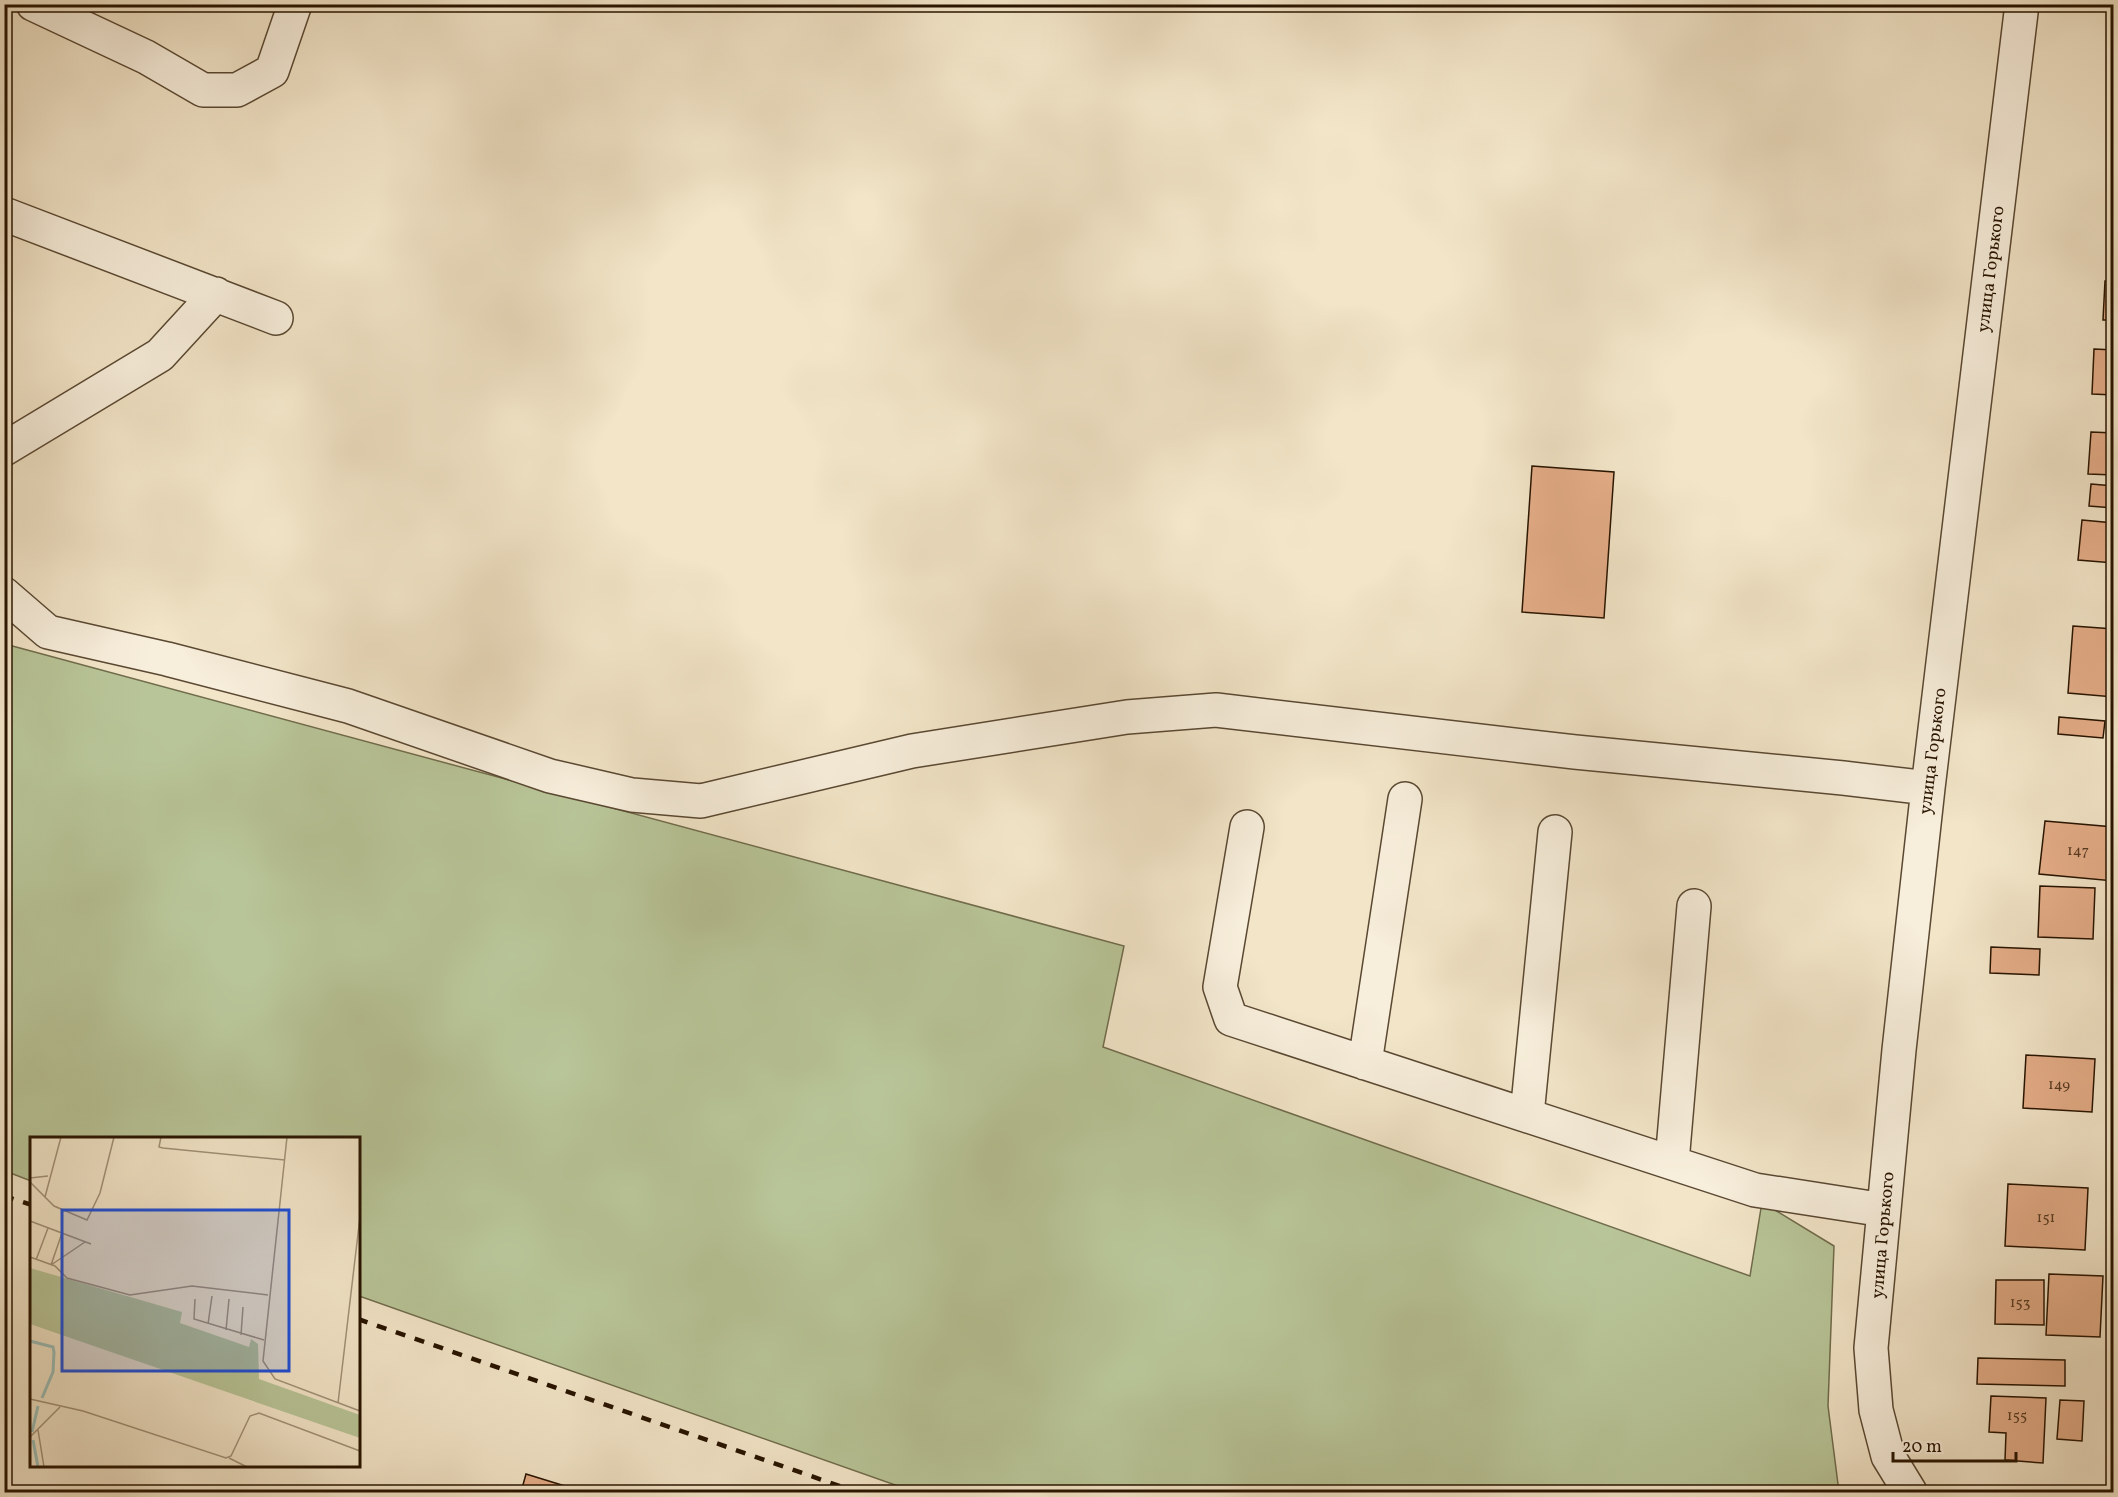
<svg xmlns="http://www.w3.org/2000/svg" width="2118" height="1497" viewBox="0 0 2118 1497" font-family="Vollkorn,serif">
  <rect width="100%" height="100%" fill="#f2e5c8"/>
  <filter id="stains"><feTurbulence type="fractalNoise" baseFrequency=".00333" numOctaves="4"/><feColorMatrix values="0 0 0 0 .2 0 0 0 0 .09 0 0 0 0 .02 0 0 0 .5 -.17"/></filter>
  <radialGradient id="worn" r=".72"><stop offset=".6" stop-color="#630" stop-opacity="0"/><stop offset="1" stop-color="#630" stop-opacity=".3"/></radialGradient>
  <!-- green -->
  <path fill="#b8c598" stroke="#706c4c" stroke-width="1.5" d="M5 644 1124 946 1103 1047 1750 1276 1762 1202 1834 1246 1828 1406 1839 1492H915L359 1296 358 1138H32L31 1181 5 1171Z"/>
  <!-- building -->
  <path fill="#e4ad88" stroke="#281400" stroke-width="1.5" d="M2105 281H2114V320H2103Z
    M2094 349 2114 350V395L2092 394Z
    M2091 432 2114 433V475L2088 474Z
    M1532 466 1614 472 1604 618 1522 612Z
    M2091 484 2114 486V508L2089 506Z
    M2082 520 2114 523V563L2078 560Z
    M2073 626 2114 629V697L2068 693Z
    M2059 717 2105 721 2103 738 2058 734Z
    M2045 821 2114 827V881L2039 874Z
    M2040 886 2095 888 2093 939 2038 937Z
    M1991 947 2040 949 2039 975 1990 973Z
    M2026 1055 2095 1059 2092 1112 2023 1108Z
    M2008 1184 2088 1188 2085 1250 2005 1246Z
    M2049 1274 2103 1276 2100 1337 2046 1335Z
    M1996 1280H2044V1325L1995 1324Z
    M1978 1358 2065 1360V1386L1977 1384Z
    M1991 1396 2046 1398 2043 1463 2005 1460 2006 1433 1989 1432Z
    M2060 1400 2084 1401 2082 1441 2057 1439Z
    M526 1474 578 1490 577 1492H521Z"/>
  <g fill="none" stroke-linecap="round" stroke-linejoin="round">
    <defs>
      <path id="minor" d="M33 4 146 57 203 90H237L272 71 295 4
        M4 214 276 318
        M4 449 160 355 216 294
        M4 594 48 632 167 659 348 706 550 776 632 795 701 801 912 751 1127 717 1216 710 1575 752 1843 778 1928 788
        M1247 827 1220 987 1231 1019 1755 1190 1884 1210
        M1365 1063 1405 799
        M1527 1115 1555 832
        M1672 1162 1694 906
        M1910 1492 1888 1456 1876 1410 1871 1348 1899 1050 1928 788 2022 4"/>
    </defs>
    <!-- minor casing -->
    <use href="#minor" stroke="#5a4832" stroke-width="36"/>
    <!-- minor -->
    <use href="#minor" stroke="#f7eedb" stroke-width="33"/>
    <!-- rail -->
    <path stroke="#281400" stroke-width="4.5" stroke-dasharray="10 10" stroke-linecap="butt" d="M4 1196 32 1205
      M358 1319 857 1492"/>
  </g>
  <g text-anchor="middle" stroke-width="5" stroke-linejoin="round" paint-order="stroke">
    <!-- number labels -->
    <g font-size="15" fill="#573a22">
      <text x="2078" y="855">147</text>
      <text x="2059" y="1089">149</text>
      <text x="2046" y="1222">151</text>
      <text x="2020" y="1307">153</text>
      <text x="2017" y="1420">155</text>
    </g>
    <!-- street labels -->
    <g font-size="18" fill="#281400" stroke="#f7eedb">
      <text transform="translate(1990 269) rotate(-83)" y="6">улица Горького</text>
      <text transform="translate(1932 751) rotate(-83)" y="6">улица Горького</text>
      <text transform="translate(1882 1235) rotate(-85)" y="6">улица Горького</text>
    </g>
  </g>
  <!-- overview -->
  <g transform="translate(30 1137)">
    <rect width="330" height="330" fill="#f2e5c8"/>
    <path d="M0 131 152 175 150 186 219 210 221 202 228 207 229 242 330 278V301L0 187Z" fill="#b8c598"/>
    <path fill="none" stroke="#9bbfb8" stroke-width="3" d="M0 204 23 210 24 215 23 235 12 261M2 295 8 269M3 303 8 330"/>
    <path fill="none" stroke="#a19178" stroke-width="1.5" d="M131 0 129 10 133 11 255 23M257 0 233 224 245 242 330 274M0 41 18 39M0 45 24 69 57 83 70 56 84 0M15 60 31 0M0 84 61 107M0 120 25 129 37 141 100 158 162 149 238 158M6 123 18 91M21 128 55 105M21 128 32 96M165 162 164 182 234 203M178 187 182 159M196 193 199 162M211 198 213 170M0 262 53 274 196 321 201 319 220 279 229 276 330 314M308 266 330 80M8 293 14 330M0 300 30 270M199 321 217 330"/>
    <path fill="#1d4ed8" fill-opacity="0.15" stroke="#1d4ed8" stroke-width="3" d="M32 73H259V234H32Z"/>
    <rect width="330" height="330" fill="none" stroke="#281400" stroke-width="3"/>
  </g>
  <!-- margin -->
  <rect width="2118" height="1497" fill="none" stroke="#f2e5c8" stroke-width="24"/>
  <rect x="6" y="6" width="2106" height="1485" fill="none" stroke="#281400" stroke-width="3"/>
  <rect x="12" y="12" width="2094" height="1473" fill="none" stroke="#281400" stroke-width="1.5"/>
  <!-- scale -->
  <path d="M1893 1452v9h123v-9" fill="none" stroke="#281400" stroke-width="3"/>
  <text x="1902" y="1452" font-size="18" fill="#281400" stroke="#f7eedb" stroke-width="4.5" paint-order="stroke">20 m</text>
  <rect width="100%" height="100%" filter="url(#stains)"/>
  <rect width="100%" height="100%" fill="url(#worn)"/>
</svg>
